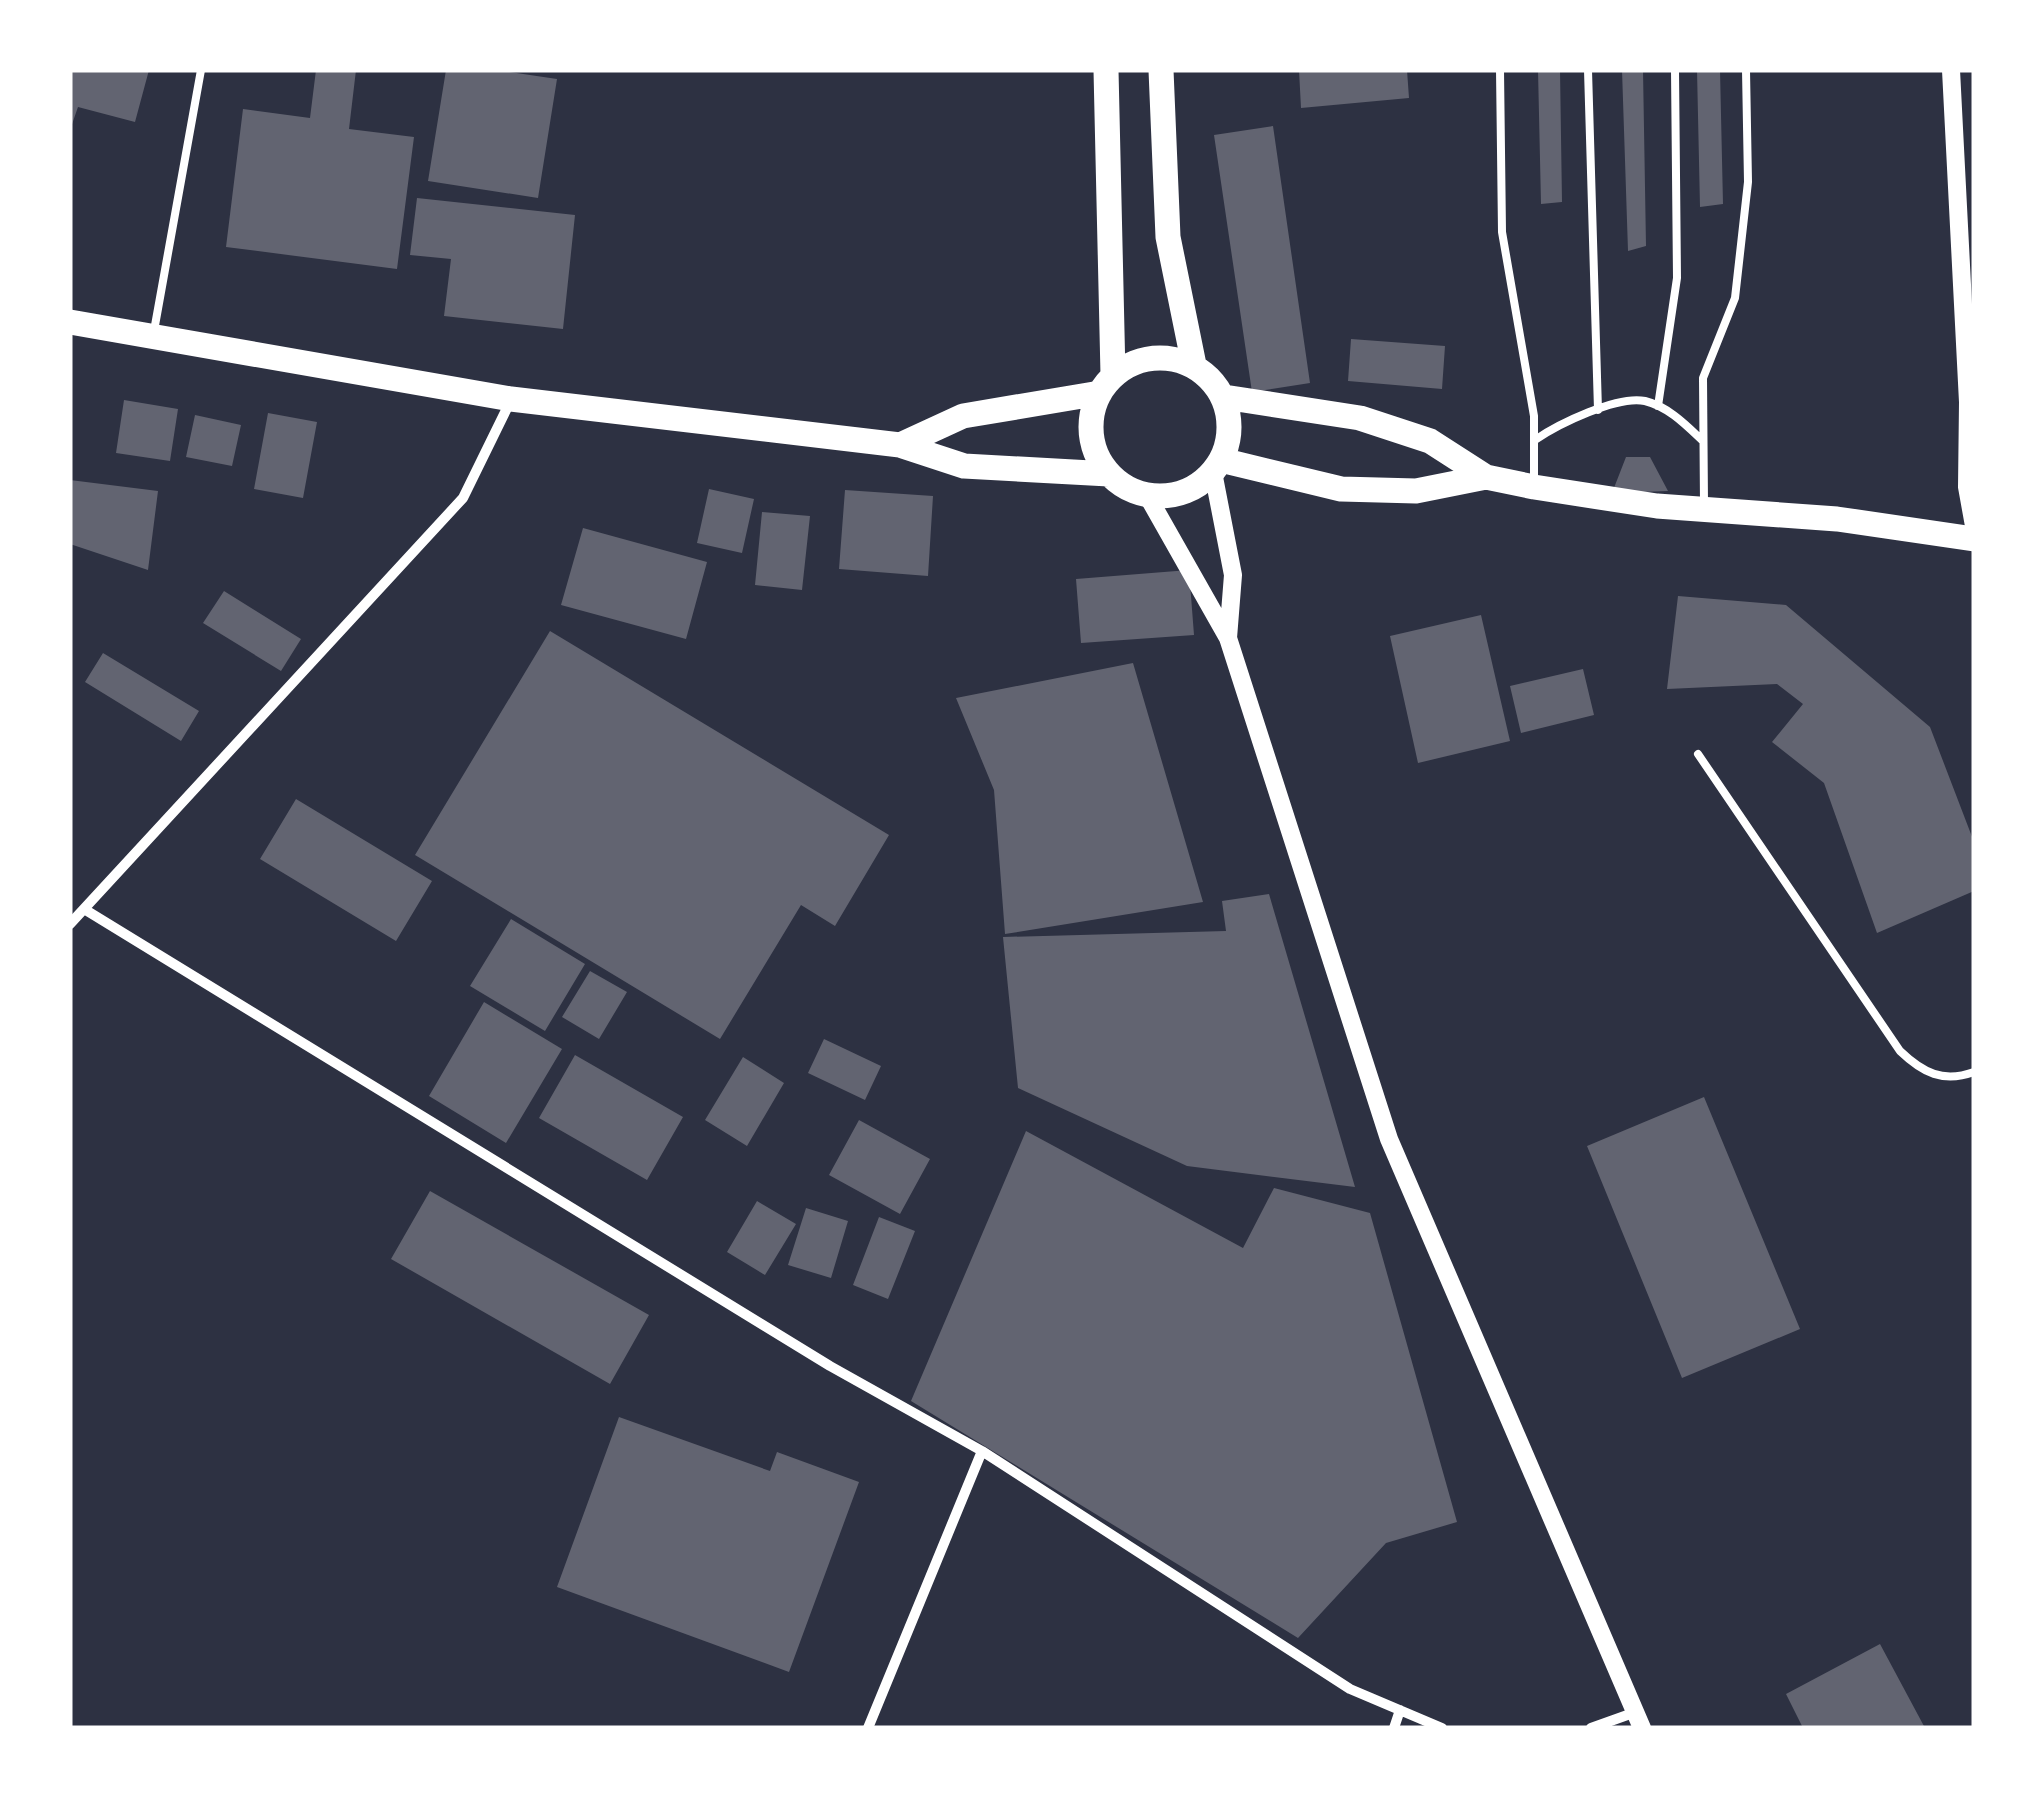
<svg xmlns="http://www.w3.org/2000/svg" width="2044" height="1798" viewBox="0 0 2044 1798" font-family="Merriweather,serif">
  <rect width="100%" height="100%" fill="#2d3142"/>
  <!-- building -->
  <path fill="#626471" d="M70 70H149L135 122 78 107 70 130Z
    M316 70H356L349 129 414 137 397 269 226 247 243 109 310 118Z
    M446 70H497L557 79 538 198 428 181Z
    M1299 70H1407L1409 98 1301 108Z
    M1538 70H1560L1562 202 1541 204Z
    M1622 70H1643L1646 246 1628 251Z
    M1697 70H1720L1723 204 1700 207Z
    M1273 126 1310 383 1252 392 1214 135Z
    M417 198 575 215 563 329 444 316 451 259 410 255Z
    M1351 339 1445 346 1442 389 1348 381Z
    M124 400 178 409 170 461 116 453Z
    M268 413 317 422 303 498 254 489Z
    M195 415 241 425 232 466 186 457Z
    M1626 457H1650L1668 491 1612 493Z
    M70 480 158 491 148 570 70 544Z
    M709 489 754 499 742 553 697 543Z
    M845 490 933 496 928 576 839 569Z
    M762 512 810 516 802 590 755 585Z
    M583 528 707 562 686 639 561 605Z
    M1189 570 1194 635 1081 643 1076 579Z
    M224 591 301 639 281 671 203 623Z
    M1678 596 1786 605 1930 727 1974 842V891L1877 933 1824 783 1772 742 1803 704 1777 684 1667 689Z
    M1481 615 1510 741 1418 763 1390 636Z
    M550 631 889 835 835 926 801 905 720 1039 415 855Z
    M103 653 199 711 181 741 85 682Z
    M1133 663 1203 902 1005 934 994 790 956 698Z
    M1583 669 1594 715 1521 733 1510 686Z
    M296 799 432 881 396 941 260 859Z
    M1269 894 1355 1187 1187 1166 1018 1088 1003 937 1226 931 1222 901Z
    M511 919 585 964 545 1031 470 986Z
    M590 971 627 992 599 1039 562 1017Z
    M484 1002 562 1049 506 1143 429 1096Z
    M824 1039 881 1066 865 1100 808 1073Z
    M575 1055 683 1117 647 1180 539 1118Z
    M743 1057 784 1083 747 1146 705 1120Z
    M1704 1097 1800 1329 1682 1378 1587 1146Z
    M859 1120 930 1159 900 1214 829 1175Z
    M1026 1131 1243 1248 1274 1188 1370 1213 1457 1522 1386 1543 1298 1638 911 1401Z
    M430 1191 649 1315 610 1384 391 1259Z
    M757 1201 796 1224 765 1275 727 1252Z
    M806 1208 848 1221 831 1278 788 1265Z
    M879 1217 915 1231 888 1299 853 1285Z
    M619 1417 770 1471 777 1452 859 1482 789 1672 557 1587Z
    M1880 1644 1925 1728H1803L1786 1694Z"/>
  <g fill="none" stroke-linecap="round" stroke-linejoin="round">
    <!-- service -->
    <path stroke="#fff" stroke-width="8" d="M1500 70 1502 232 1534 416V483
      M1588 70 1598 410
      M154 331 201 70
      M1658 406 1677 278 1675 70
      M1535 440C1558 424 1618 395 1645 401 1669 407 1686 425 1703 441
      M1704 504 1703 378 1735 298 1748 182 1746 70
      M1698 754 1900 1051C1923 1073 1943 1083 1974 1072"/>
    <!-- minor -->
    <path stroke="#fff" stroke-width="10" d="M84 909 830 1366 982 1451 1350 1689 1442 1728
      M70 924 463 498 511 400
      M868 1728 982 1451
      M1394 1728 1400 1710
      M1591 1728 1633 1713"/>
    <!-- tertiary -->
    <path stroke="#fff" stroke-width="18" d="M1951 70 1968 402 1967 487 1974 526
      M1213 472 1233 575 1228 638
      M1147 495 1228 638 1389 1139 1642 1728"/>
    <!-- primary -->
    <path stroke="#fff" stroke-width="25" d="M1106 70 1113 375
      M1161 70 1168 237 1194 365
      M70 322 511 399 900 445 964 466 1109 474
      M1091 427a69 69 0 1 1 138 0a69 69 0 1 1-138 0Z
      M1224 397 1360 418 1430 441 1486 477 1534 487 1657 506 1837 519 1974 539
      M900 445 963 416 1100 393
      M1221 460 1341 489 1416 491 1486 477"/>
  </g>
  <!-- border -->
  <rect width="2044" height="1798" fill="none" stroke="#ffffff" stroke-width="145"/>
</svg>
